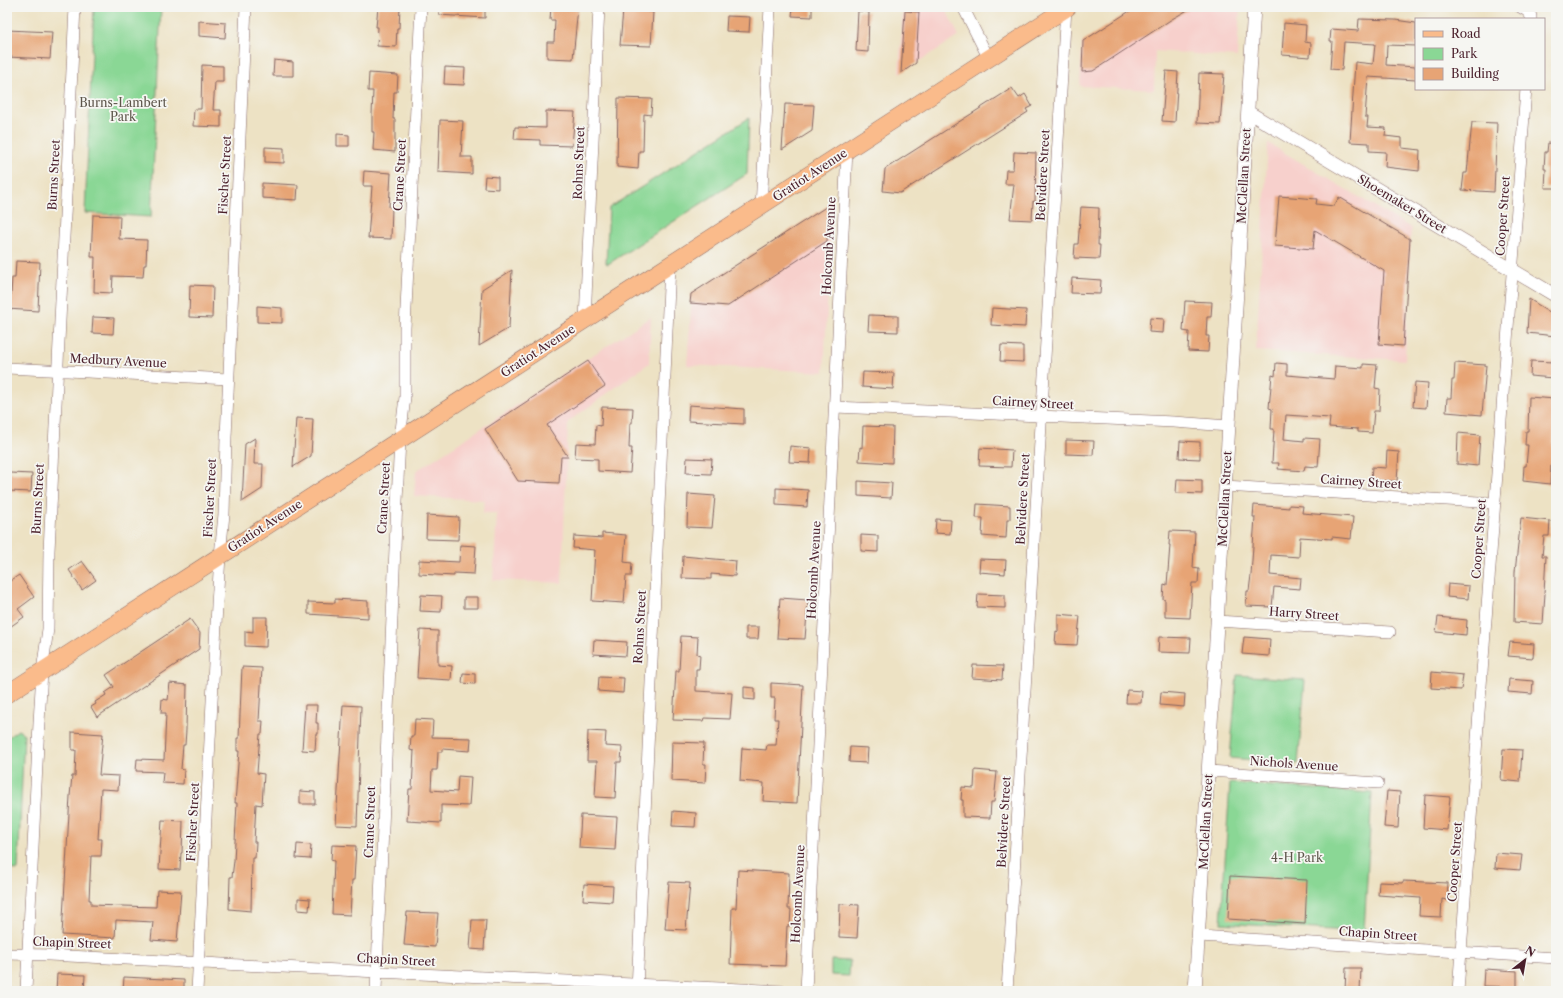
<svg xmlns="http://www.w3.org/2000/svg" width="1563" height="998" viewBox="0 0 1563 998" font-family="'Libre Caslon Text',serif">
  <rect width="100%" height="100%" fill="#f6f6f2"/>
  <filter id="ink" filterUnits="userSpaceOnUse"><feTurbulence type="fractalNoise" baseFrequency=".025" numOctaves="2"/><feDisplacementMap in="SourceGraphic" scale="8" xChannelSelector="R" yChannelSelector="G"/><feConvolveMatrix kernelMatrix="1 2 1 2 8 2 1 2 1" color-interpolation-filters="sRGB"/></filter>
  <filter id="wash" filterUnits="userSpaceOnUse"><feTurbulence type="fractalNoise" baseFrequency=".012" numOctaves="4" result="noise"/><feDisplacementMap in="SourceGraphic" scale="16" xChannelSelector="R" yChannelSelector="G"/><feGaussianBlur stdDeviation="0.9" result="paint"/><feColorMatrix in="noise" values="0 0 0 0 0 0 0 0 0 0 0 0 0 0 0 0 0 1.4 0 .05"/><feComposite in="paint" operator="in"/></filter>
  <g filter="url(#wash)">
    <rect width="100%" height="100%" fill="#ede2c4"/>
    <!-- built -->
    <path fill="#f7d0cc" d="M903 7 945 8 959 36 899 74Z
      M1136 7H1240L1237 57 1155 51 1154 90 1080 86 1082 43Z
      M1268 143 1411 228 1405 360 1256 351Z
      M832 204 824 372 687 365 692 296Z
      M651 317 649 363 568 422 562 583 493 580 497 513H483L484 500 414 496 416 471Z"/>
    <!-- green -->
    <path fill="#8ad795" stroke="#6a7b60" d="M94 7H161L151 217 85 213Z
      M749 118 747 174 608 264 606 263 609 208Z
      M1237 675 1305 680 1298 764 1230 758Z
      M18 730 24 734 18 870 7 869V738Z
      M1230 783 1372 793 1364 932 1221 923Z
      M831 960 850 961 849 976 831 975Z"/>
    <g id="blocks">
      <!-- building -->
      <path fill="#e7a475" d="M378 7H400L399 28H397L396 47 377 46 378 27H376Z
        M439 7H485V18L439 15Z
        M551 7H578L573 59 547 58V42H554L555 20H550Z
        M793 7H812V17L792 16Z
        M1136 7H1193L1172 19 1093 71 1082 72 1083 41Z
        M623 10 653 12 651 46 620 45Z
        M858 11 869 12 868 52 856 51Z
        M905 11 919 12 916 63 901 73Z
        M727 16 750 17 749 32 726 31Z
        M1359 19 1395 20 1416 23V46L1387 45 1386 65 1416 67V80L1368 77 1365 117H1368L1367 127 1386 128 1385 136 1402 138V148L1420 150 1419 171 1385 167 1386 152 1369 151V143L1350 142 1355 62 1373 64 1375 44 1344 42 1342 70 1330 69 1332 41H1330L1331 29 1358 31Z
        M199 21 226 23 225 38 199 36Z
        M1284 23 1306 25 1305 42 1311 43 1310 57 1282 55Z
        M7 30 52 32 50 59 7 57Z
        M274 60 293 62V76H273Z
        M202 65 223 66V82H215L213 110H221V127L193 126 194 109H201Z
        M445 67 465 68 464 85 444 84Z
        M1166 71 1178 72 1175 122 1162 121Z
        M369 73 398 75 397 92H394L393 119H395V152L373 150 374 132H372V115L373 91H368Z
        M1199 73 1224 74 1220 124 1197 123Z
        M1012 88 1019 98 1025 94 1032 106 1026 109 1028 112 900 193 883 191 885 169Z
        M618 98 652 99 651 115 644 114 643 151H639L638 169 617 167Z
        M785 104 814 105 812 131 782 150Z
        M546 111 575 112 572 146 540 145V140L514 139 515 127 546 128Z
        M440 120 463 121 461 157H472V174L438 172Z
        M1472 122 1497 123 1494 192 1462 190 1464 173H1467Z
        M337 134 349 135V146H337Z
        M1548 143 1556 144V188H1545L1546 169H1544L1545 152H1547Z
        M265 147 284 148V163L265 162Z
        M1014 152 1036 153 1035 202 1033 201 1032 220 1010 219 1014 184H1005L1006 170H1013Z
        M364 171 391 173 389 207H392L391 239 368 238 372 186H363Z
        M485 176 498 177V189L484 188Z
        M262 183 298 185 297 200 262 198Z
        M1279 196 1317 199 1316 204 1334 206 1339 197 1410 239 1403 346 1379 344 1384 271 1315 230 1313 249 1275 246Z
        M829 205 827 241 728 306 690 303 691 294Z
        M1081 207 1099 208 1098 245H1100L1099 259 1074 258 1075 244H1078Z
        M93 215 120 216 119 239 147 240 146 265H144L143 277 113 276 112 293 94 292 95 257H91Z
        M16 261 40 262 38 311 7 309V295H11L12 278H15Z
        M512 270 509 328 479 346 482 289Z
        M1072 278 1101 280 1100 294 1071 293Z
        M190 285 213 286 212 318 189 317Z
        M1529 299 1556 316V336L1527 333Z
        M1185 301 1212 302 1211 317H1207L1206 336H1209L1208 352 1188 351 1189 332 1183 331Z
        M257 306 282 308V323L257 322Z
        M992 308 1026 310 1025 327 991 325Z
        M869 315 898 316V332L868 331Z
        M93 317 114 318 113 334 92 333Z
        M1150 318 1164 319 1163 333 1149 332Z
        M1001 345 1023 346V362L1000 361Z
        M588 361 605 386 547 425 568 457H561L559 483 518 481 485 429Z
        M1531 361 1554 362 1553 378 1530 376Z
        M1276 363 1287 364V375L1334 379 1335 366 1363 368V364L1377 365 1375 388 1380 389 1379 411H1374L1372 433 1358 432V429L1329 427 1330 418 1286 415 1284 439 1304 441V438L1320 439 1318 467 1305 466 1304 471 1278 469 1279 463H1272L1274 429H1271L1272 409 1269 408 1272 375 1275 376Z
        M1455 363 1486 365 1482 415 1446 412 1447 398H1451L1452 380H1454Z
        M863 372 894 373 893 389 862 387Z
        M1415 382 1428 383 1426 408 1413 407Z
        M1529 397 1555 399 1553 415 1556 416V431H1554L1553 451H1555L1554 466H1551L1550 484 1523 481 1524 466H1526L1528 445H1525L1526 431H1528Z
        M689 405 744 409V424L688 421Z
        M602 407 633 408 632 423H630L629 448H632L630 473 598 471V459L575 458 576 443 595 444 596 425 601 426Z
        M296 418 313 419 311 456 293 467Z
        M863 426 893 427 892 463 859 461 860 447 862 448Z
        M1458 433 1480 435 1478 466 1457 464Z
        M255 438 254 464H263L262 489 242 502 245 444Z
        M1066 440 1094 441 1093 455 1066 454Z
        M1180 441 1200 442V459L1179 458Z
        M790 446 811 448 810 463 789 462Z
        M980 448 1012 450 1011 467 979 466Z
        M1387 451 1399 452 1397 481 1371 480 1372 467 1386 468Z
        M687 458 712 459 711 474 686 473Z
        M10 473 32 474 31 492 9 491Z
        M1177 479 1202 480V494L1176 493Z
        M858 481 892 483 891 498 858 496Z
        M776 488 808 490 807 507 776 505Z
        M688 494 715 496 712 528 687 527Z
        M977 504 1010 506V520H1007L1006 538 982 536 983 518H976Z
        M1254 505 1289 508V505L1303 506 1302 513 1353 517 1351 539 1332 537V539L1300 537 1299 557 1271 555 1270 575 1301 578 1300 589 1274 587 1272 607 1246 606 1247 591H1249L1251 575 1255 517H1253Z
        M427 515 459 517 458 540 426 539Z
        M1521 518 1550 521 1549 536H1544L1542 556H1546L1544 593H1545L1543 624 1514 622 1515 572Z
        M936 519 951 520 950 534 935 533Z
        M1170 531 1195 532 1193 568 1199 569 1198 583H1192L1190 618 1165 617V600L1163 599 1164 584 1167 585 1170 545H1169Z
        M602 533 626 535 624 562 632 563 631 576H626L624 603 592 601 595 550 573 548 574 536 602 538Z
        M861 535 878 536V552L861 551Z
        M460 545 476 546 474 574 454 573V576L419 574V560L459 562Z
        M683 556 736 561 735 576 711 574V579L682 578Z
        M980 559 1006 560 1005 574 979 572Z
        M82 561 96 580 82 590 69 570Z
        M19 575 34 597 18 609 24 617 7 629V583Z
        M1448 584 1469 586 1468 599 1447 597Z
        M978 594 1005 595V608L977 607Z
        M421 595 442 596 441 612 420 611Z
        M464 597H478V608H464Z
        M780 598 808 600 805 639 777 638Z
        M335 599 368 601V618L308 614V602L335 603Z
        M1058 614 1080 616 1077 645 1055 644 1056 631 1058 632Z
        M253 617H267L266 647 245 646V631L253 632Z
        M1438 617 1467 620 1466 635 1436 632Z
        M190 619 200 633 199 649 97 717 91 707 96 704 95 702 106 695 105 693 114 687 106 675Z
        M746 627H759L758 639H746Z
        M420 630 438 631V665L452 666 451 680 417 678Z
        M681 636 698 637 697 654 700 655 699 669H696V691L732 693 730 719 704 718 703 721 673 720 676 671H679Z
        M1159 637 1191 638 1190 653 1158 652Z
        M1244 637 1270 639 1269 656 1242 654Z
        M594 640 627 642 626 656 593 654Z
        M1510 642 1534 644 1533 658 1508 656Z
        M973 665 1003 666 1002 680 972 678Z
        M242 667 262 668 259 721H263L262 734H260L257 773 264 774 262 805 256 804 254 842H256L255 858H252L251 911 229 909 230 877H232L234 861 237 803H235L239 751H237V738H239Z
        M1432 672 1463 675 1461 690 1431 688Z
        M463 673 475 674V684L462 683Z
        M599 677 624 678 623 693 598 691Z
        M1509 679 1533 681 1532 694 1508 692Z
        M170 683 187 685 186 730 185 745H183L181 769 184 770 183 784 162 783 163 772 136 771 137 759 164 760 166 713H161L162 699 168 700Z
        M771 683 803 685 797 803 763 801 764 783 740 781 742 748 766 750 767 745H776L778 719H774L775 698H771Z
        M744 687 755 688V700L744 699Z
        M1127 690 1142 691 1141 703H1126Z
        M1161 692 1185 694 1184 707 1160 705Z
        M305 705H317L316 723H318V734H316L315 751 302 750Z
        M343 705 361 706 357 826 336 825Z
        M415 719 433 720 432 737 471 738 470 751 442 749V752H438L437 770H432L431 790 457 792 458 776 471 777 469 806 441 805V823L407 821 409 789H412L414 751 410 750 411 736H414Z
        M588 731 606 732 605 746 622 747 621 762H617L615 798 595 797 597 761H587Z
        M72 732 103 734 99 775 119 776 118 790 101 789 98 839H102L101 856H91L89 900H91V905L156 907 157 890 181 891 177 942 151 940 153 922 116 920 115 938 62 935 70 796 72 776H75L76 750H72Z
        M672 742 704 743 703 764H706L705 783 671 781Z
        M850 747 868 748 867 763 849 762Z
        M1503 749 1522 750 1520 782 1501 780Z
        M975 770 997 772 994 802H991L990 818 963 817V800H961L962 787 974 788Z
        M300 791 315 792V804H300Z
        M1387 791 1400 792 1398 828 1384 827Z
        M1425 795 1450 797 1447 830 1423 828Z
        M673 811 696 813 695 827 672 826Z
        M581 815 617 817 615 850 579 848Z
        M162 820 183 821 182 853H181L180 870 159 869Z
        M297 844 311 845 310 859 296 858Z
        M332 845 356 846 354 880H352L350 915 332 914 334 861 331 860Z
        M1496 853 1522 855 1520 870 1495 868Z
        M738 870 789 873 788 909H791L790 926H787L785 966 730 964 732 908H736Z
        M1230 876 1307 880 1305 924 1228 919Z
        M1403 881 1448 883 1447 900 1442 899 1441 917 1419 916 1420 898 1378 895 1379 882 1403 883Z
        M669 882 690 883 686 930 665 929Z
        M584 884 613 886 612 902 583 900Z
        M298 898 310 899 309 911 298 910Z
        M840 904 859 905 857 938 839 937Z
        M407 912 438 913 435 947 404 945Z
        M472 920H486L484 950 470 949Z
        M1346 968H1361L1360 991H1345Z
        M1484 969 1517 971V987L1483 986Z
        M57 974 85 975 84 991H56Z
        M124 977 184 980V991H123Z"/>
    </g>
  </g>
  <g filter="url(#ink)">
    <use href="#blocks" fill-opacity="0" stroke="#836361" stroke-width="1"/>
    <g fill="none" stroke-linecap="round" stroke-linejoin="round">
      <defs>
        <path id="minor" d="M963 7 989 59
          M1520 7 1527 11 1531 16V19
          M761 206 767 104 766 85 770 7
          M585 320 599 7
          M7 368 229 379
          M835 407 1174 422 1229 426
          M1225 486 1494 503
          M1217 621 1390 632
          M1209 771 1378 783
          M1199 936 1556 958
          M7 954 49 955 377 972 783 991
          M637 990 670 265
          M26 991 39 723 42 671 48 629 49 551 75 7
          M197 991 217 605 220 556 224 514 226 437 246 7
          M376 991 397 501 400 439 405 397V328L421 7
          M806 991 847 150
          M1007 991 1066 8
          M1458 991 1526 89"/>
        <path id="tertiary" d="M1248 112 1556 296
          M1195 991 1254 7"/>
        <path id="primary" d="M7 694 1068 7"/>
      </defs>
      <!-- minor casing -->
      <use href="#minor" stroke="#836361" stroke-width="12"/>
      <!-- tertiary casing -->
      <use href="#tertiary" stroke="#836361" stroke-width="14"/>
      <!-- primary casing -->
      <use href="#primary" stroke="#836361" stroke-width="18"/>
      <!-- minor -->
      <use href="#minor" stroke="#fff" stroke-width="11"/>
      <!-- tertiary -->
      <use href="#tertiary" stroke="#fff" stroke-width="13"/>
      <!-- primary -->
      <use href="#primary" stroke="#fabb8b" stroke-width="17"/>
    </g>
  </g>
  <g text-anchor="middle" stroke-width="3.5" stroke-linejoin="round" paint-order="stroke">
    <!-- park labels -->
    <g font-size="12" fill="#5d564b" stroke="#f6f6f2">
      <text x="123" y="107">Burns-Lambert<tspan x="123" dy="14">Park</tspan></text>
      <text x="1297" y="862">4-H Park</text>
    </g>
    <!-- street labels -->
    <g font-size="12" fill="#4a1f2b" stroke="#f6f6f2">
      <text transform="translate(579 163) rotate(-88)" y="4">Rohns Street</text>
      <text transform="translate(54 175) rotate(-87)" y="4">Burns Street</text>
      <text transform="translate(225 175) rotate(-87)" y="4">Fischer Street</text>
      <text transform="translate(400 175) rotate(-87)" y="4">Crane Street</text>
      <text transform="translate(810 175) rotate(-33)" y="4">Gratiot Avenue</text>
      <text transform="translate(1043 175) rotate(-87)" y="4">Belvidere Street</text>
      <text transform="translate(1244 176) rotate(-87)" y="4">McClellan Street</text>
      <text transform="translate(1402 204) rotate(31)" y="4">Shoemaker Street</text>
      <text transform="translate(1503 216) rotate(-86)" y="4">Cooper Street</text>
      <text transform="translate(829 246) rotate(-87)" y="4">Holcomb Avenue</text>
      <text transform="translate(538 351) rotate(-33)" y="4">Gratiot Avenue</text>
      <text transform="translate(118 361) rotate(3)" y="4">Medbury Avenue</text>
      <text transform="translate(1033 403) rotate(3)" y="4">Cairney Street</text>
      <text transform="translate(1361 482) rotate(4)" y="4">Cairney Street</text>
      <text transform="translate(210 498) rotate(-87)" y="4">Fischer Street</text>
      <text transform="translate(384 498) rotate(-87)" y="4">Crane Street</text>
      <text transform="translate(38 499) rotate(-87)" y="4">Burns Street</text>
      <text transform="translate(1023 499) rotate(-87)" y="4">Belvidere Street</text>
      <text transform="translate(1225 499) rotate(-87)" y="4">McClellan Street</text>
      <text transform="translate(265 526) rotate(-33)" y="4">Gratiot Avenue</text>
      <text transform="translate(1479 539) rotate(-86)" y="4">Cooper Street</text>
      <text transform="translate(814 570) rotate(-87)" y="4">Holcomb Avenue</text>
      <text transform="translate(1304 614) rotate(4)" y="4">Harry Street</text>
      <text transform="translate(640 627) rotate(-87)" y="4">Rohns Street</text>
      <text transform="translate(1294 764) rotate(4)" y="4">Nichols Avenue</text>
      <text transform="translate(193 822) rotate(-87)" y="4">Fischer Street</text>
      <text transform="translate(370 822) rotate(-88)" y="4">Crane Street</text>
      <text transform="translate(1004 822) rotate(-87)" y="4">Belvidere Street</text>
      <text transform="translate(1206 822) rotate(-87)" y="4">McClellan Street</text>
      <text transform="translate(1455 862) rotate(-86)" y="4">Cooper Street</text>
      <text transform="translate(798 894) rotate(-87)" y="4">Holcomb Avenue</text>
      <text transform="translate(1378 934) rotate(4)" y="4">Chapin Street</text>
      <text transform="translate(72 943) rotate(2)" y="4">Chapin Street</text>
      <text transform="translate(396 960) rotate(3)" y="4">Chapin Street</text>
    </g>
  </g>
  <!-- margin -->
  <rect width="1563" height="998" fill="none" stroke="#f6f6f2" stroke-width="24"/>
  <!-- legend -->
  <rect x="1415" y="18" width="130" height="72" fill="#f6f6f2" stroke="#b1a0a2"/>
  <rect x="1423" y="31" width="20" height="6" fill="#fabb8b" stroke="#b1a0a2"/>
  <text x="1451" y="38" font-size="12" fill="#4a1f2b">Road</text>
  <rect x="1423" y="48" width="20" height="12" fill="#8ad795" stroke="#b1a0a2"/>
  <text x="1451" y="58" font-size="12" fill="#4a1f2b">Park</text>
  <rect x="1423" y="68" width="20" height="12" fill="#e7a475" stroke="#b1a0a2"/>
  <text x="1451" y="78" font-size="12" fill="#4a1f2b">Building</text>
  <!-- north arrow -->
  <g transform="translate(1525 960) rotate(31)" stroke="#f6f6f2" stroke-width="3" paint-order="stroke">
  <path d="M0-3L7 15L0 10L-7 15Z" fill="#4a1f2b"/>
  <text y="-6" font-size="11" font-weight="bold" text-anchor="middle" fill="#4a1f2b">N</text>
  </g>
</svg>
